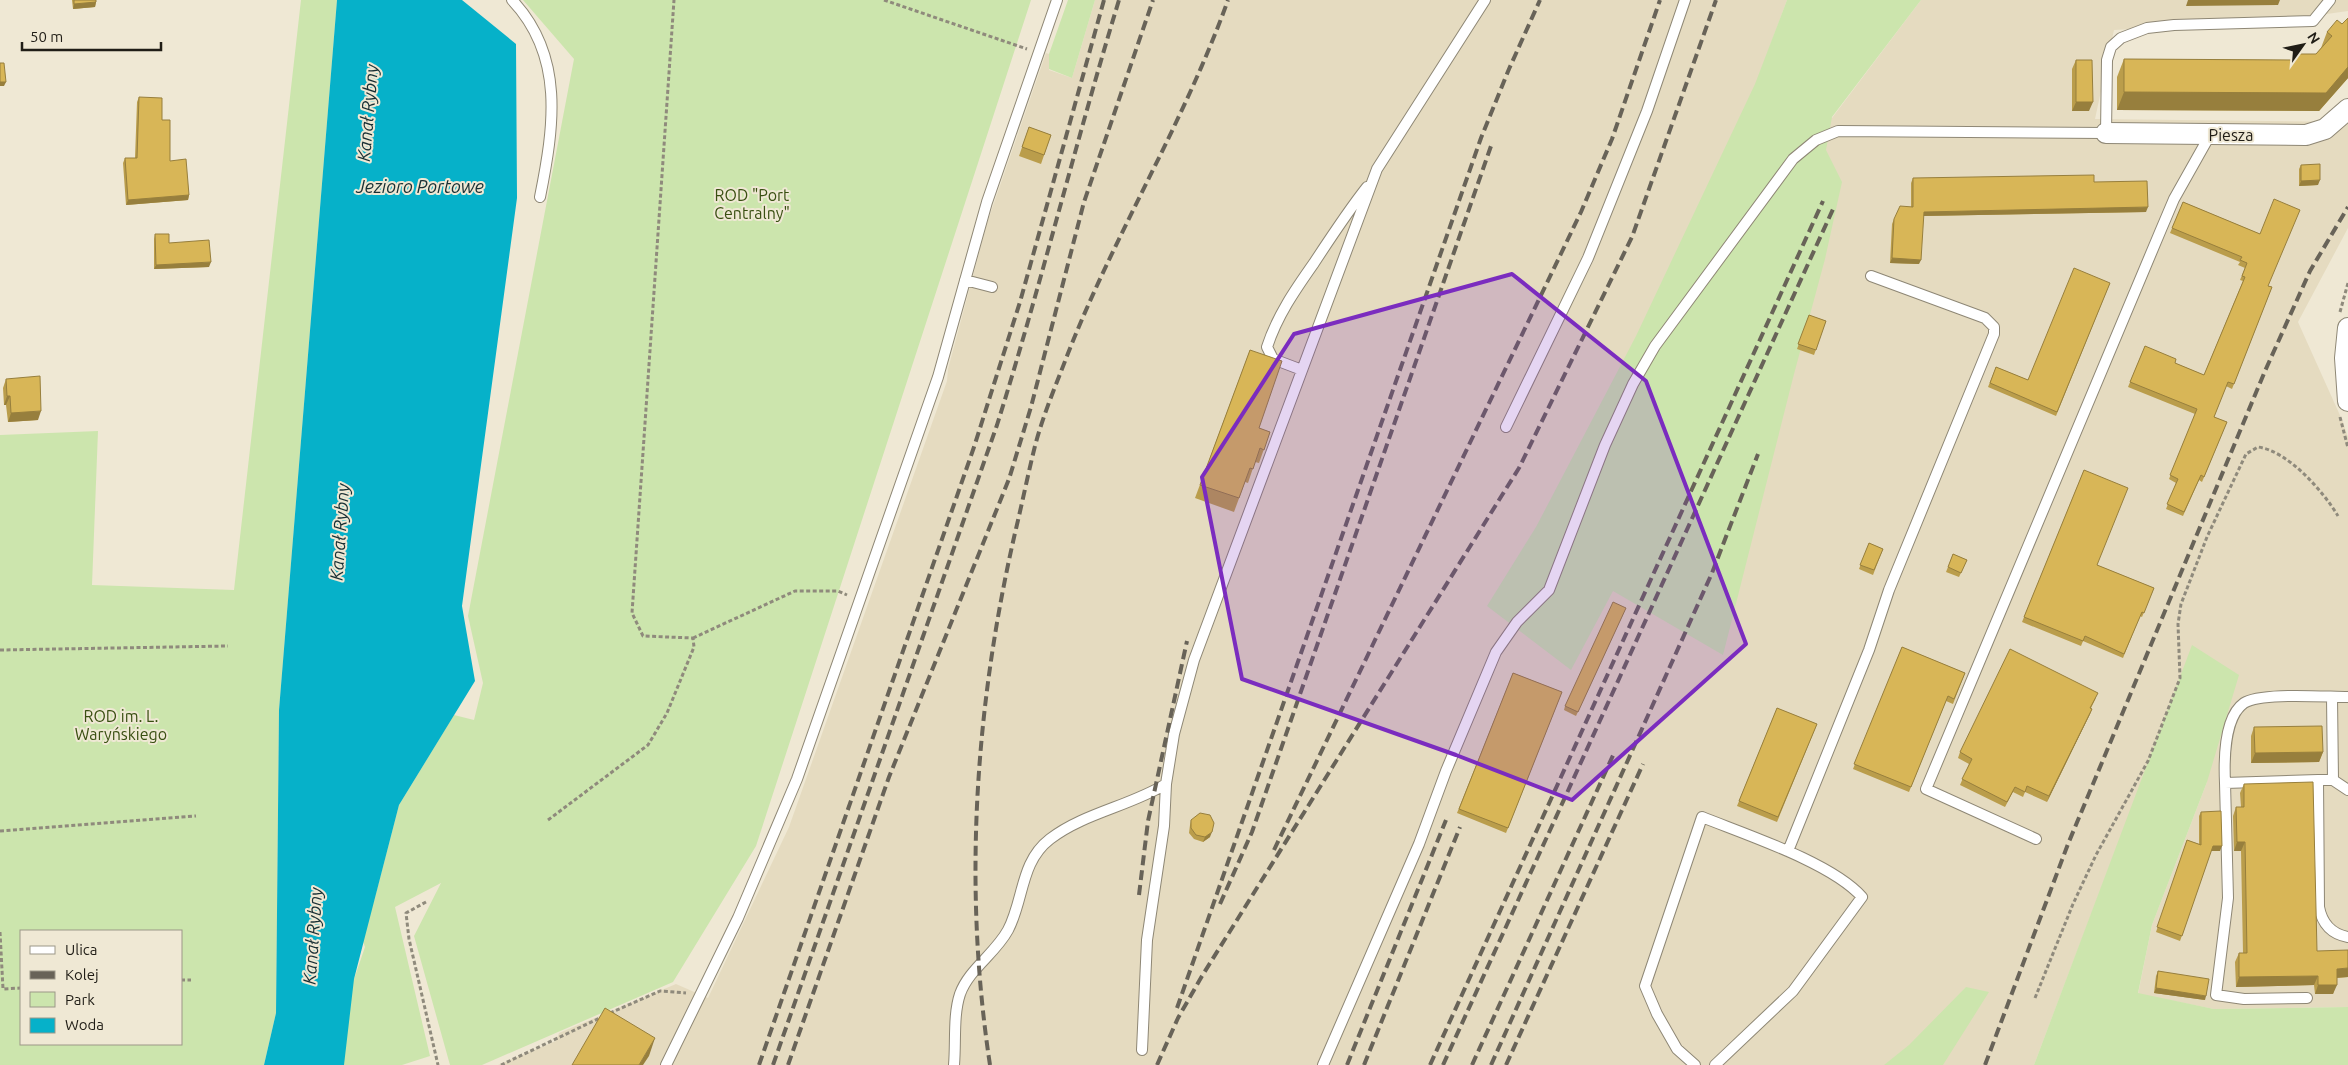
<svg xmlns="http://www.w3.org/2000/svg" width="2348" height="1065" viewBox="0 0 2348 1065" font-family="Ubuntu,sans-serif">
  <rect width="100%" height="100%" fill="#efe8d4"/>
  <!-- built -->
  <path fill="#e5dbc0" d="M1095 0H1787L1756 84 1832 118 1921 0H2348V11L2277 21 2114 30 2095 119 2348 122V228L2298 322 2343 422 2348 437V1007L2214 1009 2138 994 2152 925 2207 782 2193 646 2034 1065H498L556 1041 559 1033 676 984 708 998 789 827 947 381 948 369 987 223 1046 53 1049 54V70L1072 78Z"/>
  <!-- green -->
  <path fill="#cce5ad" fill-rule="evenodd" d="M301 0H337L279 710 276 1013 264 1065H0V435L98 431 92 585 234 590ZM21 931H181V1044H21Z
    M523 0H1031L756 846 673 982 482 1065H450L414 936 441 883 395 907 430 1056 402 1065H321L329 997 354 979 365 947 360 933 374 901 399 805 454 715 474 720 483 683 468 616 574 59Z
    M1068 0H1095L1072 78 1049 69V54Z
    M1787 0H1921L1832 117 1826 150 1842 182 1825 259 1794 374 1723 655 1613 591 1571 670 1487 606 1536 527 1636 336 1755 84Z
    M2192 645 2239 675 2207 782 2152 925 2138 993 2214 1009 2348 1007V1065H2034Z
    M1966 987 1989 992 1943 1065H1884L1909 1045Z"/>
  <!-- water -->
  <path fill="#06b1c9" d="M337 0H462L516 44 517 198 462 606 475 681 399 805 354 979 344 1065H264L276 1013 279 710Z"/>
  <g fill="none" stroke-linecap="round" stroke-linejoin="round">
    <defs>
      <path id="service" d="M512 0C565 56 554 127 540 197
        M965 280 992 287
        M1302 370 1273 359 1267 347C1277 316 1295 290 1314 263 1331 237 1348 211 1367 187
        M1506 427 1588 258 1647 111 1685 0
        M2332 697 2333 780
        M2225 783C2224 761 2224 717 2244 703 2260 692 2326 697 2348 697
        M2348 790 2333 780H2318L2319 907C2322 923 2331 934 2348 937
        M2036 839 1926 789 2160 232 2174 199 2210 135
        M1788 851 1869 650 1889 590 1994 334V327L1985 318 1871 276
        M2307 998 2244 999 2216 995 2228 898 2225 783 2318 780
        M1142 1050 1147 940 1164 826 1166 784 1174 734 1194 660 1377 169 1485 0
        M666 1065 738 918 797 779 938 377 987 202 1057 0
        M954 1065C956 1042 953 1015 960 994 969 969 995 954 1008 930 1024 900 1020 862 1050 839 1084 813 1130 806 1166 784
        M1323 1065 1419 844 1446 771 1496 652 1517 622 1549 590 1605 445 1633 384 1655 346 1793 159 1816 140 1838 131 2106 133 2107 60 2111 47 2121 38 2147 28 2174 25 2313 21 2330 0
        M1695 1065 1677 1049 1657 1014 1645 986 1702 817C1747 835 1832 863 1862 897L1793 991 1715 1065"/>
      <path id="minor" d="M2106 133 2306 135 2325 129 2348 109
        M2348 328 2345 358 2348 401"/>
    </defs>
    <!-- service casing -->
    <use href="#service" stroke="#8e8775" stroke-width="12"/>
    <!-- minor casing -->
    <use href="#minor" stroke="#8e8775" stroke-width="22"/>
    <!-- path -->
    <path stroke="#8f8a7c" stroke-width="3" stroke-dasharray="4 2.5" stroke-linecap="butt" d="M884 0 1027 49
      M2340 312 2348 283
      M2340 417 2348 448
      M693 638 795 591H838L847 595
      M0 650 228 646
      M548 820 648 745 667 713 694 647 693 638 643 636 632 613 674 0
      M0 831 196 816
      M426 902 406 913 409 939 438 1065
      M0 932 3 989 21 988
      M181 980H191
      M2035 998 2073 904 2096 855 2148 761 2165 717 2180 678 2178 624 2181 604 2207 537 2246 454 2258 447C2288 451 2323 491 2338 516
      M610 1013 660 991 686 993
      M501 1065 602 1017"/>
    <!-- service -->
    <use href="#service" stroke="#fff" stroke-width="10"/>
    <!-- minor -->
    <use href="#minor" stroke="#fff" stroke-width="20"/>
    <!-- rail -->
    <path stroke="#686358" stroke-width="4" stroke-dasharray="10 5" stroke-linecap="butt" d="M1274 850 1581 212 1612 139 1660 0
      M1139 895 1148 821 1187 641
      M1220 904 1252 832 1491 146
      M1177 1008 1481 138 1509 69 1540 0
      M759 1065 974 447 1020 302 1104 0
      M773 1065 997 425C1041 285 1076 141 1119 0
      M788 1065 889 777 1009 479 1031 407 1084 202 1153 0
      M990 1065C963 888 975 707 1015 533 1022 504 1028 474 1035 446 1043 415 1056 385 1067 356 1114 235 1184 123 1228 0
      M1157 1065 1178 1018 1202 976 1519 468 1632 237 1716 0
      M1347 1065 1446 820
      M1364 1065 1460 827
      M1430 1065 1823 201
      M1443 1065 1834 207
      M1472 1065 1615 751
      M1491 1065 1712 573 1758 454
      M1506 1065 1643 764
      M1985 1065 2068 844 2265 371 2310 271 2348 207"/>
  </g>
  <!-- wall -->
  <path fill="#ba9d4b" d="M72 0H96V2L95 7 73 9Z
    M2348 18V78L2319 111 2117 110V77L2124 59 2291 60 2294 54H2316L2321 48 2327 32 2342 24Z
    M2076 60 2089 111H2072V69Z
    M139 97 162 120 170 161 189 195 188 200 126 205 123 163 125 158H135L137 102Z
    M1029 127 1051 135 1041 164 1019 156Z
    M2301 165 2318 185 2299 186V169Z
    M1913 178 2094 182 2146 212 1923 216 1919 264 1890 263 1892 224 1894 219 1911 207V183Z
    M2183 202 2260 234 2268 286 2272 287 2232 389 2226 386 2214 417 2227 422 2202 482 2199 480 2183 516 2166 509 2176 483 2169 479 2195 414 2128 387 2145 346 2175 363 2204 375 2243 281 2240 280 2245 268 2238 265 2240 262 2170 233Z
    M155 234 169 243 209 267 154 269V239Z
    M2110 283 2056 416 1988 387 1996 367 2028 380Z
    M1809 315 1826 321 1814 355 1797 349Z
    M1250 350 1259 428 1270 432 1259 463 1255 462 1248 483 1245 482 1234 512 1195 498Z
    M6 379 38 420 8 422 6 405H4L3 388Z
    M2084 470 2097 565 2154 588 2142 617 2140 616 2123 658 2083 641 2081 646 2022 622Z
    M1869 543 1883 549 1873 575 1859 569Z
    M1953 554 1967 560 1959 577 1946 572Z
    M1626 608 1576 716 1564 710 1565 706Z
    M1902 647 1965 673 1953 704 1946 701 1909 792 1853 769Z
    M1513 673 1562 692 1506 833 1457 813Z
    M2096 698 2091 708 2092 709 2090 714 2047 802 2025 792 2023 797 2013 792 2005 807 1960 785 1969 764 1958 758 1960 752Z
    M1777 708 1817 724 1777 822 1737 806Z
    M2254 727 2323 752 2319 762 2251 763V736Z
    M2244 784 2317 951 2348 977 2337 978 2333 994H2315L2314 985 2236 987 2235 962 2239 953H2243L2241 851H2234L2233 816 2236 807H2241L2240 793Z
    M2201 812 2220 851H2211L2180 941 2156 932 2187 840 2199 844V816Z
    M1191 820 1210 837 1203 842 1194 839 1189 833 1190 825Z
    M2158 971 2205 1000 2154 993 2156 976Z"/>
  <!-- shaded-wall -->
  <path fill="#977f3d" d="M2188 0H2280L2278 5 2186 6Z
    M96 2 95 7 73 9 74 4Z
    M2348 67V78L2319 111 2117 110 2124 92Z
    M0 82H6L4 86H0Z
    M2076 102H2093L2089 111H2072Z
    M2320 180 2318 185 2299 186 2301 181Z
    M189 195 188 200 126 205 128 200Z
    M2148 207 2146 212 1922 216 1924 212Z
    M1892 258 1921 260 1919 264 1890 263Z
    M211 262 209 267 154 269 156 265Z
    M7 396H10L6 405H4Z
    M41 411 38 420 8 422 11 413Z
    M2092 709 2090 714 2047 802 2049 796Z
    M2323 752 2319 762 2251 763 2255 753Z
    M1212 832 1210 837 1203 842 1205 837Z
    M2237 842H2245L2241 851H2234Z
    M2213 846H2222L2220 851H2211Z
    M2348 968V977L2333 978 2337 969Z
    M2318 976 2314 985 2236 987 2239 977Z
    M2318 985H2337L2333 994H2315Z
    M2156 988 2206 996 2205 1000 2154 993Z
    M655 1038 649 1056 643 1065H639Z"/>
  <!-- building -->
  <path fill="#d8b657" stroke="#977f3d" d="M74 0H96V2L74 4Z
    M2348 18V67L2326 93 2124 92V59L2294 60V54H2316L2332 36 2327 32 2337 20 2342 24Z
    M2076 60H2092L2093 102H2076Z
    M0 63H4L6 82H0Z
    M139 97 162 98V120H170V161L186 159 189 195 128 200 125 158H137Z
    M1029 127 1051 135 1044 155 1022 147Z
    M2320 164V180L2301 181V165Z
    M2094 175V182L2147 181 2148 207 1924 212 1921 260 1892 258 1894 219 1900 206 1913 207V178Z
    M2274 199 2300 210 2268 286 2272 287 2234 384 2228 382 2214 417 2227 422 2204 477 2201 475 2184 512 2167 504 2178 479 2170 475 2197 409 2130 382 2145 346 2176 359 2175 363 2204 375 2245 277 2242 276 2247 263 2240 260 2242 257 2172 228 2183 202 2260 234Z
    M155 234H169V243L209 240 211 262 156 265Z
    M2074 268 2110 283 2057 412 1990 383 1996 367 2028 380Z
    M1809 315 1826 321 1816 350 1798 344Z
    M1250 350 1282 361 1259 428 1270 432 1264 450 1260 448 1253 469 1250 468 1239 498 1200 485Z
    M40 376 41 411 11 413 10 396H7L6 379Z
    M2084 470 2128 488 2097 565 2154 588 2144 613 2142 612 2124 654 2085 636 2083 641 2024 617Z
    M1869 543 1883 549 1874 570 1860 565Z
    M1953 554 1967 560 1961 573 1948 567Z
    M1613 602 1626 608 1578 712 1565 706Z
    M1902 647 1965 673 1954 699 1948 696 1911 787 1854 764Z
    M2010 649 2098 693 2090 708 2092 709 2049 796 2027 786 2025 792 2015 787 2007 802 1962 779 1972 759 1960 752Z
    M1513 673 1562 692 1508 828 1459 809Z
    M1777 708 1817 724 1778 817 1739 801Z
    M2322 726 2323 752 2255 753 2254 727Z
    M2313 782 2317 951 2348 950V968L2337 969V985H2318V976L2239 977V953H2247L2245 842H2237L2236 807H2244V784Z
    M2221 811 2222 846H2213L2182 936 2157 927 2187 840 2201 845V812Z
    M1200 813 1210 815 1214 823 1212 832 1205 837 1196 835 1191 828V820Z
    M2158 971 2209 979 2206 996 2156 988Z
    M605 1008 655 1038 639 1065H572Z"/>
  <!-- marked area -->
  <path fill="#7b2cbf" fill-opacity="0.2" stroke="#7b2cbf" stroke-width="4" stroke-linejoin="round" d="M1512 274 1646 381 1746 644 1572 800 1456 755 1242 679 1202 477 1294 334Z"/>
  <g text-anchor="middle" stroke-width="4" stroke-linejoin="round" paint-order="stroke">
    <!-- street labels -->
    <g font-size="16" fill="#201d16" stroke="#efe8d4">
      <text x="2231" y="141">Piesza</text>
    </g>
    <!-- park labels -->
    <g font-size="16" fill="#394f11" stroke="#efe8d4">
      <text x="752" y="201">ROD "Port<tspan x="752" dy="18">Centralny"</tspan></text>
      <text x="121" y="722">ROD im. L.<tspan x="121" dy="18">Waryńskiego</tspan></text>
    </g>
    <!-- water labels -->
    <g font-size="18" font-style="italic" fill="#182f34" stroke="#efe8d4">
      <text transform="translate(368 113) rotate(-85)" y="6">Kanał Rybny</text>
      <text x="420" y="193">Jezioro Portowe</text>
      <text transform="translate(340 532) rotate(-86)" y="6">Kanał Rybny</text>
      <text transform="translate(313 936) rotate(-86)" y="6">Kanał Rybny</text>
    </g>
  </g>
  <!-- legend -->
  <rect x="20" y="930" width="162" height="115" fill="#efe8d4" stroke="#9c9788"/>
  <rect x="30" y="946" width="25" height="8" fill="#ffffff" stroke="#9c9788"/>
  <text x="65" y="955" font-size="15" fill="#201d16">Ulica</text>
  <rect x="30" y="971" width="25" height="8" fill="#686358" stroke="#9c9788"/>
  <text x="65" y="980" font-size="15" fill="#201d16">Kolej</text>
  <rect x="30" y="992" width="25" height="15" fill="#cce5ad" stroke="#9c9788"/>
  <text x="65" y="1005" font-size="15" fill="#201d16">Park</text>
  <rect x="30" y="1018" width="25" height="15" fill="#06b1c9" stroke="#9c9788"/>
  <text x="65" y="1030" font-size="15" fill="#201d16">Woda</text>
  <!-- north arrow -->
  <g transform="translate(2303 45) rotate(57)" stroke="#efe8d4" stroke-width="4" paint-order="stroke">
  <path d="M0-4L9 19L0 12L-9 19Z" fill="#201d16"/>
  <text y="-8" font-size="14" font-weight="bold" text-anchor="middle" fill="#201d16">N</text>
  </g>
  <!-- scale -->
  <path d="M22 42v8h139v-8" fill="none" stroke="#201d16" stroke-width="2.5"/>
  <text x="30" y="42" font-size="15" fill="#201d16" stroke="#efe8d4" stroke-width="4" paint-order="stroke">50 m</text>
</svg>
